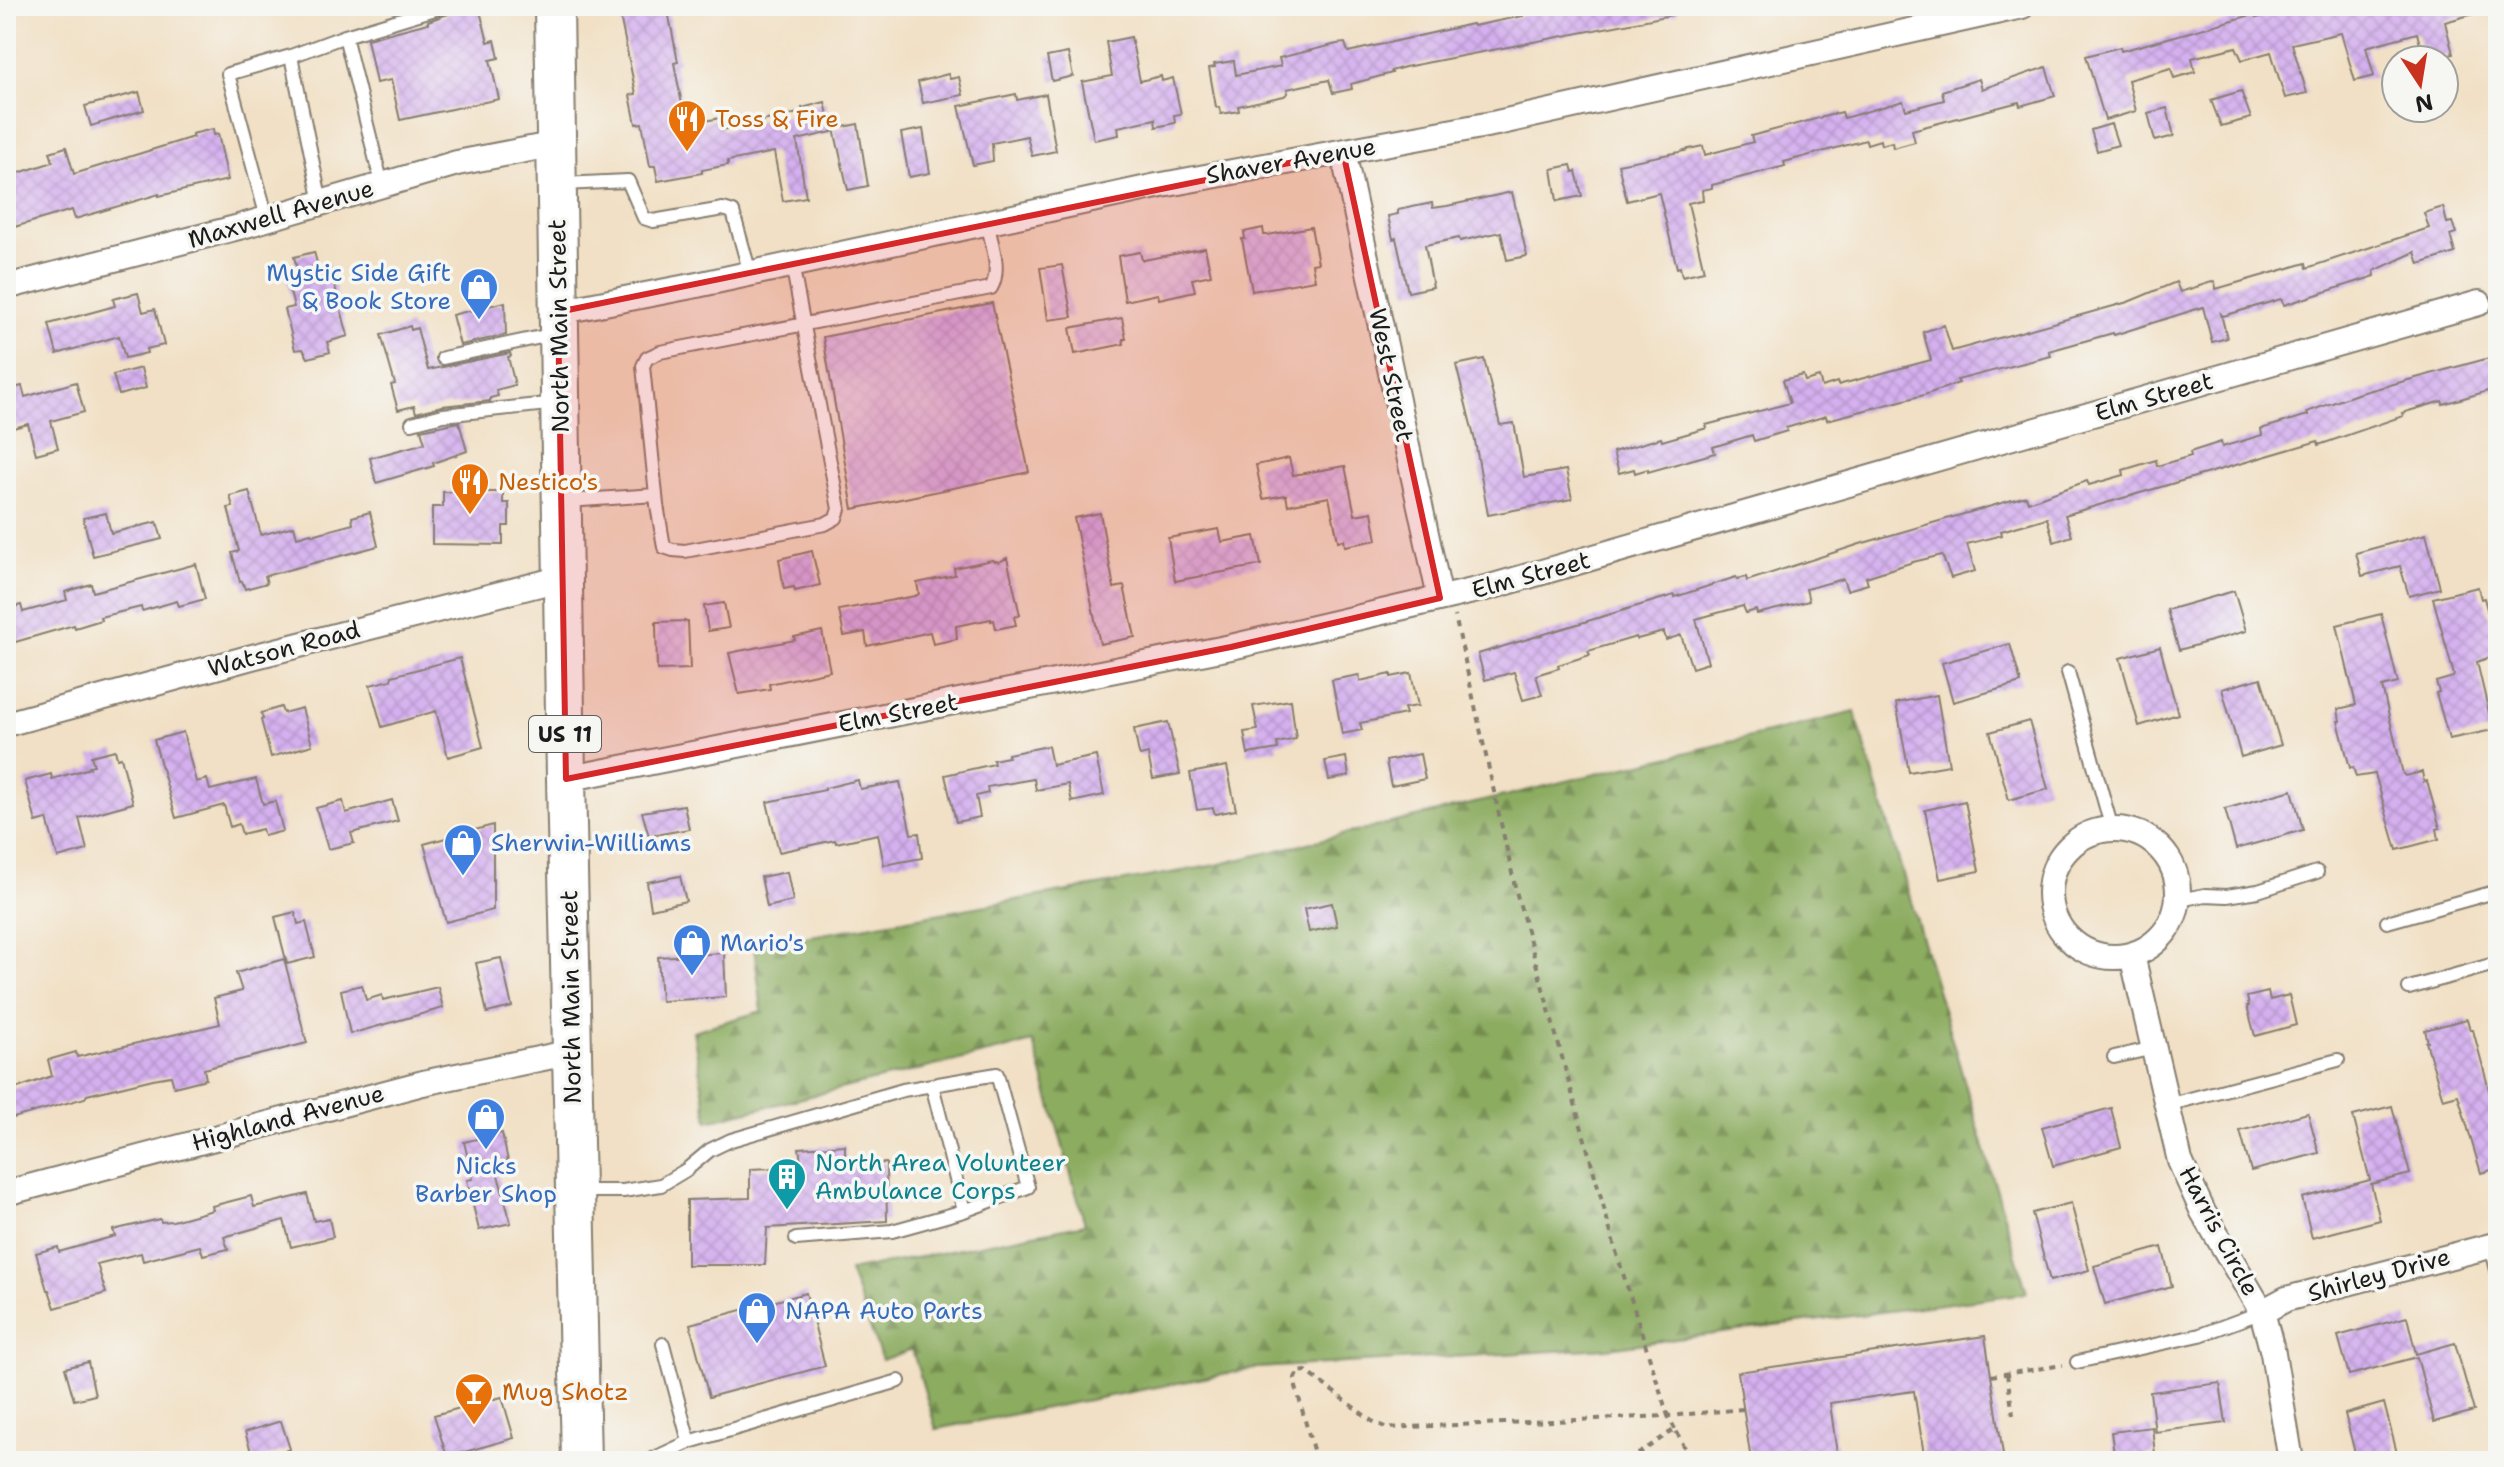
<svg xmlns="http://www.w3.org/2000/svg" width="2504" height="1467" viewBox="0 0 2504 1467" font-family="'Shantell Sans',sans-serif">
  <defs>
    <pattern id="forest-firs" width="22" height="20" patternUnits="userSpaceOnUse" patternTransform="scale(2)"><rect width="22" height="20" fill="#8cac60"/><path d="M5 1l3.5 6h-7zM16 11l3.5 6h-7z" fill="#728b4e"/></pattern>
    <pattern id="building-cross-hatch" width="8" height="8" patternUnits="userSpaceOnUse" patternTransform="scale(2)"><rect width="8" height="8" fill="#d5b0ef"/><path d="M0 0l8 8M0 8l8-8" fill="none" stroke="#b697cc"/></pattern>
  </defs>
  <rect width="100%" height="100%" fill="#f6f6f2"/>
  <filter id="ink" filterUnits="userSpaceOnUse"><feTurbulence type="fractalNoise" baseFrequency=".0125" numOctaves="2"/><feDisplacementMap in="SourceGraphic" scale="16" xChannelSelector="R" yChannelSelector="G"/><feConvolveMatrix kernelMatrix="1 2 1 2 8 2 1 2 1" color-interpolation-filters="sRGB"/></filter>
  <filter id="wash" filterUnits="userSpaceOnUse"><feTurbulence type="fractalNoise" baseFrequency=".006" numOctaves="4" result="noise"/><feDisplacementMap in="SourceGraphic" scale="32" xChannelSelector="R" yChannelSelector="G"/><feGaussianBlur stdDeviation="1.8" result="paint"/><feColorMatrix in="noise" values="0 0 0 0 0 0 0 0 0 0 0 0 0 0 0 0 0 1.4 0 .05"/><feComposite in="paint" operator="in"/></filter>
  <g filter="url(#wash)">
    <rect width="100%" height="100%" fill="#f1e0c5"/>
    <!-- forest -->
    <path fill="url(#forest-firs)" stroke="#54643e" stroke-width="2" d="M1855 712 2027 1293 1608 1348 1257 1368 936 1429 912 1349 882 1360 849 1271 1085 1224 1033 1042 708 1121 693 1031 762 1011 754 946 1216 865Z"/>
    <g id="blocks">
      <!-- building -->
      <path fill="url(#building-cross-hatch)" d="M618 6H667L678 62 674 63 686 125 720 118 722 130 803 112 802 108 825 102 832 132 797 140 806 197 783 201 774 152 728 161V165L702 170V173L658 181 655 166H650L642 123 636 124 630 95 636 94Z
        M1563 6H1676L1677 14 1405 67 1391 71 1392 73 1351 84 1352 89 1333 93 1329 80 1287 89 1288 93 1284 96 1238 106 1239 111 1221 114 1219 107H1216L1209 68 1215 67 1214 64 1234 61 1236 75 1281 66 1279 58 1337 44 1345 43 1348 52 1472 24 1473 26 1523 16V14Z
        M2307 6H2483L2484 11 2445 22 2453 54 2443 57V60H2424L2417 33 2366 47 2374 76 2355 81 2341 33 2292 44 2307 93 2285 98 2271 52 2242 60 2236 47 2192 58 2195 72 2174 78 2171 68 2128 80 2136 111 2105 120 2086 56 2120 47 2121 51 2255 14 2256 18Z
        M479 7 488 42 495 40 499 58 490 60 499 99 400 120 391 80 376 83 367 39 428 23V21L451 13Z
        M1131 37 1140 81 1161 76 1162 81 1173 78 1181 114 1174 115 1175 123 1156 127 1155 119 1118 127 1119 135 1094 140 1082 82 1112 76 1106 42Z
        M1068 53 1073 76 1052 81 1047 57Z
        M2046 67 2055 96 2020 106 2019 102 1912 130 1915 142 1893 148 1892 142 1881 145 1880 140 1867 144 1866 140 1784 162 1785 166 1712 185V188L1702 190 1703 200 1688 203 1704 271 1682 276 1680 267 1677 268 1659 193 1627 201 1618 164 1685 151 1684 150 1703 146 1705 155 1753 142 1751 136 1842 112 1844 118 1903 101 1906 110 1944 100 1942 91 1979 79 1982 89Z
        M948 74 950 79 959 77 963 95 923 103 918 82Z
        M2241 91 2251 118 2221 126 2211 100Z
        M139 92 144 110 91 126 85 106Z
        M1016 94 1017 100 1046 94 1056 151 1032 156 1027 136 992 143 993 161 973 165 959 106Z
        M2167 108 2174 136 2155 141 2148 113Z
        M858 124 868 186 848 190 834 129Z
        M2111 124 2118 145 2097 151 2091 130Z
        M213 129 214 135 218 134 228 180 159 196V194L75 219 72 210 11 228 6 214V177L53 162 50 152 66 147 74 174 193 137 192 134Z
        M923 129 930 173 909 177 901 133Z
        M1571 165 1573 172 1576 171 1582 196 1557 201 1552 169Z
        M1512 192 1527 256 1507 260 1501 232 1460 241 1459 238 1425 245 1433 287 1408 292 1396 238 1393 239 1388 216 1398 214V210L1432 203 1433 208 1447 206Z
        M2443 207 2447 223 2452 222 2456 233 2450 235 2455 253 2419 264 2415 252 2374 271 2375 276 2284 305 2281 299 2223 316 2221 314 2227 338 2212 342 2203 307 2114 335 2113 333 2049 351 2051 356 1957 380 1959 383 1924 395 1827 420 1826 416 1786 428 1787 431 1754 441 1752 435 1713 447 1715 453 1648 472V469L1635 473 1634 469 1619 473 1613 452 1661 438 1662 441 1707 428 1706 425 1790 403 1783 380 1803 375 1805 381 1819 377 1822 387 1837 382 1838 385 1931 360 1923 332 1944 325 1952 351 2128 302 2176 282 2180 292 2215 281 2216 289 2306 263 2307 268 2429 228 2424 213Z
        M1311 227 1318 263 1312 264 1315 280 1252 291 1242 239H1245L1244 232 1263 228 1264 235H1268Z
        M1205 248 1211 275 1192 279 1195 291 1159 299 1158 294 1125 301 1118 256 1140 252 1142 260H1144Z
        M314 252 319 270 330 267 348 336 327 342 330 352 308 358 303 349 295 350 285 309 294 307 286 278 299 276 294 257Z
        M1062 265 1072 317 1048 320 1040 268Z
        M138 293 143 312 155 309 164 345 146 349 147 353 125 358 119 336 57 354 49 324 115 306 113 299Z
        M505 302 506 335 460 345 452 315Z
        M992 303 1029 472 853 509 823 337Z
        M1122 318 1126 339H1123L1124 344 1075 354 1070 328Z
        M410 326 411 330 417 328 428 370 510 353 511 356 508 357 515 385 496 390 498 396 490 398V401L442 406 416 413 414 406 398 410 391 385 395 384 381 335Z
        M2493 357 2498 373V388L2443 404 2442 401 2402 413 2403 416 2319 445 2318 441 2065 515 2072 536 2054 542 2047 518 2001 531 2002 535 1967 544 1975 571 1951 578 1942 555 1913 562 1866 577 1868 584 1847 590 1843 579 1806 589 1809 601 1757 614 1756 610 1746 613 1743 606 1696 619 1708 663 1692 668 1681 635 1666 640 1664 632 1637 639 1636 637 1588 651 1590 655 1558 665 1559 668 1536 675 1542 695 1523 700 1514 672 1485 680 1478 654 1674 595 1675 597 1736 577 1737 579 1746 577 1747 581 1860 544 2026 496 2028 502 2087 481 2089 485 2124 475 2123 470 2156 460 2157 466 2191 456 2190 452 2221 442 2222 447 2262 435 2261 429 2308 415 2307 412 2357 394Z
        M1484 359 1500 425 1514 423 1524 477 1566 470 1572 499 1488 515 1475 441 1456 365Z
        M141 368 146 388 119 395 113 375Z
        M76 382 84 412 51 421 58 448 36 454 28 424 6 430V390L22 386 25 397Z
        M459 422 467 451 433 463 434 466 376 483 370 458 425 443 421 430Z
        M1289 458 1293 475 1345 466 1355 515 1372 512 1377 540 1345 546 1344 540 1338 541 1329 497 1288 505 1286 495 1263 499 1256 465Z
        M249 491 261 535 294 526 297 537 311 533 312 535 353 524 352 517 370 512 378 546 265 576 267 583 245 589 242 581 240 582 232 553 239 551 228 508 233 507 230 496Z
        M443 492H503V503H509V526H503V545L432 544V507H443Z
        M106 513 111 533 157 522 162 539 93 556 83 518Z
        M1100 513 1114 588 1124 586 1135 637 1100 644 1074 518Z
        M1219 529 1222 542 1255 536 1261 565 1175 581 1168 538Z
        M2426 534 2440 588 2409 596 2400 566 2362 576 2356 553Z
        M812 551 820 585 795 591 794 587 784 589 779 559Z
        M1007 558 1020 615 1014 617 1016 625 996 629 994 620 991 621V619L956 626 957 639 933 644 930 632 867 646 865 632 844 636 839 610 915 596 919 594 917 583 955 575 954 568 992 560 999 562Z
        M196 564 205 599 179 606 177 601 142 611 141 607 100 617 101 620 75 628 74 625 12 643 10 634 6 635V609L21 605 23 612 67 600 65 592 91 584 93 592Z
        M2478 587 2481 599 2484 598 2496 643 2493 644 2496 655 2477 662 2493 730 2449 739 2436 693 2439 692 2436 682 2453 677 2454 675 2433 598Z
        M2234 591 2246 631 2179 650 2167 610Z
        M724 603 729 628 708 631 704 606Z
        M2381 614 2398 683 2382 687 2403 774 2405 776 2422 772 2424 782 2427 781 2440 828 2437 829 2439 839 2397 850 2375 774 2356 777 2353 767 2350 768 2338 721H2340L2338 709 2356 705 2337 625Z
        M688 621 690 669 657 670 656 622Z
        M822 631 830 671 769 684 770 689 739 694 729 653 795 640 794 637Z
        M2010 644 2021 683 1953 702 1942 663Z
        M2160 647 2178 714 2139 726 2120 658Z
        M460 658 483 747 448 757 436 711 382 727 370 685 391 680 392 676Z
        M1411 673 1418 706 1404 708 1406 714 1360 723 1362 730 1342 734 1332 680 1359 675 1360 681 1391 674V677Z
        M2261 678 2281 745 2241 757 2222 689Z
        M1937 695 1949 765 1909 772 1896 703Z
        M1291 700 1296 739 1277 743 1278 749 1248 754 1244 732 1258 730 1253 706Z
        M281 707 283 713 302 708 312 745 271 757 261 720 263 719 261 713Z
        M2029 721 2048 789 2009 800 1990 732Z
        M1168 722 1180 774 1153 779 1148 754 1140 756 1139 754 1134 729Z
        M183 732 196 782 207 779 210 790 256 779 263 804 275 801 283 831 264 836 262 829 242 834 239 824 230 827 224 805 176 818 154 740Z
        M1048 746 1052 765 1096 756 1104 795 1072 802 1068 784 1036 790 1034 779 987 787 988 793 976 796 980 817 956 822 945 775 994 764 993 760 1008 757V754Z
        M115 750 117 758 121 757 133 803 79 818 87 850 58 858 47 819 36 822 25 781 51 774 52 779 90 768 89 766 94 765 91 756Z
        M1420 754 1425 779 1391 786 1386 761Z
        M1346 757 1349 776 1329 780 1325 761Z
        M1227 766 1236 810 1215 814 1213 808 1197 810 1190 773Z
        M858 780 860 789 900 782 911 834 919 833 922 858 884 865 878 834 836 843 835 840 779 852 767 802 825 790V788Z
        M2292 790 2303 830 2236 849 2225 809Z
        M392 800 398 821 351 833 354 843 328 849 316 808 343 801 346 813Z
        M1965 801 1979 871 1940 879 1925 810Z
        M684 805 689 829 649 836 642 812Z
        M493 825V910L446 922 424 844Z
        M787 872 793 901 767 907 761 877Z
        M680 876 686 901 651 909 647 882Z
        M1332 903 1337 926 1309 932 1304 909Z
        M295 912 298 924 306 922 315 957 287 964 275 917Z
        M724 953 726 997 661 1001 658 957Z
        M501 958 512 1007 487 1013 476 963Z
        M284 959 307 1043 204 1069 206 1079 174 1087 171 1076 153 1079 87 1095 85 1098 6 1120V1092L52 1076 48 1060 76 1052 77 1057 220 1024 214 998 242 991 236 973Z
        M362 985 366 1000 382 995 383 1000 438 987 443 1008 350 1034 341 990Z
        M2268 992 2270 1000 2289 995 2296 1025 2255 1036 2247 1006H2249L2247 997Z
        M2467 1019 2470 1030H2473L2491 1097 2498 1095V1168L2481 1173 2458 1095 2443 1099 2426 1042H2428L2425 1030Z
        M2392 1106 2410 1174 2371 1184 2380 1220 2312 1238 2302 1198 2370 1180 2353 1116Z
        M2111 1108 2121 1147 2053 1166 2042 1127Z
        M2308 1113 2319 1153 2251 1171 2240 1131Z
        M502 1133 508 1161 495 1164 511 1223 479 1230 467 1180 473 1179 464 1142Z
        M845 1145V1165L886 1163 887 1221 767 1228 765 1265H687V1200L750 1198V1169L802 1167 799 1148Z
        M307 1194 314 1221 329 1218 333 1237 291 1247 284 1220 224 1237 228 1249 203 1255 200 1246 143 1261 141 1253 97 1264 106 1293 55 1308 49 1290H47L36 1253 58 1247 59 1252 115 1236 113 1230 160 1219 161 1222 173 1221 213 1210 212 1206 251 1196 254 1207Z
        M2071 1203 2089 1270 2050 1281 2032 1213Z
        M2162 1247 2172 1286 2105 1304 2094 1266Z
        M806 1293 825 1366 709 1397 690 1324Z
        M2407 1317 2416 1354 2455 1343 2474 1411 2434 1422 2417 1357 2349 1375 2338 1336Z
        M1985 1336 2004 1461H1925L1914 1391 1830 1403 1838 1461H1751L1738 1372Z
        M88 1362 95 1395 74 1400 65 1368Z
        M2220 1383 2226 1423 2155 1432 2150 1392Z
        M502 1397 514 1438 447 1457 434 1415Z
        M2384 1403 2399 1461H2357L2345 1414Z
        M281 1421 290 1449 254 1461 245 1432Z
        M2152 1427 2155 1454 2145 1455V1461H2115L2111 1432Z"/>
    </g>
  </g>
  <g filter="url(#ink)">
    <use href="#blocks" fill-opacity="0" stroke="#867e70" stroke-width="2"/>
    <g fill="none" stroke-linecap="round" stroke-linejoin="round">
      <defs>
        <path id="service" d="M345 36 382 185
          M291 56 321 203
          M562 184 628 181 644 218 653 221 723 209 733 212 750 273
          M267 218 228 74 291 56 345 36 445 6
          M792 264 839 509 836 518 825 524 685 551 673 550 664 547 657 505 643 366 647 358 660 352 991 288C1002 269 991 242 987 222
          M443 358 555 334
          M412 423 443 415 557 403
          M567 501 656 495
          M2068 672 2112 829
          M2179 900 2205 895 2227 896 2258 891 2317 872
          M2387 922 2498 891
          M2409 988 2498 963
          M2114 1057 2154 1048
          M932 1085 964 1211
          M2167 1105 2338 1060
          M579 1191H623L661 1185 686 1170 710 1150 731 1140 903 1090 997 1074 1028 1187 964 1211 892 1231 796 1239
          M2491 1246 2498 1274
          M663 1344 689 1442
          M2077 1362 2200 1335 2262 1312
          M648 1461 689 1442 899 1381"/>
        <path id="minor" d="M1343 152 1440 598
          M6 287 239 227 457 163 556 144
          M558 312 697 285 1157 186 1497 123 2022 6
          M6 724 252 657 563 578
          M566 779 1231 647 1490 587 2479 303
          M2050 893a64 64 0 1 1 128 0a64 64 0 1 1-128 0Z
          M2132 955 2180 1161 2203 1212 2262 1312 2273 1353 2291 1461
          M6 1193 423 1083 572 1052
          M2262 1312 2286 1299 2498 1244"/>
        <path id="primary" d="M554 6 566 779 581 1461"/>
      </defs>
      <!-- service casing -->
      <use href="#service" stroke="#867e70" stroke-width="16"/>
      <!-- minor casing -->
      <use href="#minor" stroke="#867e70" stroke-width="28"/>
      <!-- primary casing -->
      <use href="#primary" stroke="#867e70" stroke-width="42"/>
      <!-- path -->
      <path stroke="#867e70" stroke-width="4" stroke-dasharray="6 6" stroke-linecap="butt" d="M2007 1374 2013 1415
        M1991 1376 2063 1365
        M1675 1429 1668 1416 1743 1409
        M1316 1461 1296 1387 1295 1378 1298 1372 1306 1371 1372 1421 1387 1428 1668 1416 1615 1248 1516 891 1455 616
        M1628 1461 1675 1429 1692 1461"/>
      <!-- service -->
      <use href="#service" stroke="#fff" stroke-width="12"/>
      <!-- minor -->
      <use href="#minor" stroke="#fff" stroke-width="24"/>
      <!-- primary -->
      <use href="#primary" stroke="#fff" stroke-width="38"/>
    </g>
  </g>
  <!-- marked area -->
  <path fill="#d62828" fill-opacity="0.2" stroke="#d62828" stroke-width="6" stroke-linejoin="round" d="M1343 152 1440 598 1231 647 566 779 558 312Z"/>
  <!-- icons -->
  <defs>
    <symbol id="restaurant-pin" viewBox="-11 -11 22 30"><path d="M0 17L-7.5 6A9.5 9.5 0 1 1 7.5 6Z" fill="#e8710a" stroke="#f6f6f2"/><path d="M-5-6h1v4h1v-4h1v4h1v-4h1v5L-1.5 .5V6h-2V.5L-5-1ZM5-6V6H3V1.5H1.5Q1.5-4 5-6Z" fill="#fff"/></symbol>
    <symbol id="shop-pin" viewBox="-11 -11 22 30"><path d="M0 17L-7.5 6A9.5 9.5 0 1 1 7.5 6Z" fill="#3f7fe0" stroke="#f6f6f2"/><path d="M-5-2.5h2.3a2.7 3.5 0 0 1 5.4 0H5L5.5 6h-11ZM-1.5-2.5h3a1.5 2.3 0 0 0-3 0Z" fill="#fff"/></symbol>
    <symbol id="building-pin" viewBox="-11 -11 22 30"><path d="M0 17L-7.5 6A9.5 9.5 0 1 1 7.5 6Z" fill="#0f9aa8" stroke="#f6f6f2"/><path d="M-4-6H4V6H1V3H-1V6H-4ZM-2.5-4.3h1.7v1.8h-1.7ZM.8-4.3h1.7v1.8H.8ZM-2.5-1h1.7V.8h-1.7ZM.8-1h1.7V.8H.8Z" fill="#fff"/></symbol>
    <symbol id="bar-pin" viewBox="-11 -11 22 30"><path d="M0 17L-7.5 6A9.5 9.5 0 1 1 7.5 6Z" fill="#e8710a" stroke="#f6f6f2"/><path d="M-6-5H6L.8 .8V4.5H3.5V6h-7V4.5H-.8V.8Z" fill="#fff"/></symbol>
  </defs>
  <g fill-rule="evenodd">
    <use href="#restaurant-pin" x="665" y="97" width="44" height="60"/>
    <use href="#shop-pin" x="457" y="265" width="44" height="60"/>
    <use href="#restaurant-pin" x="448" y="460" width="44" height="60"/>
    <use href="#shop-pin" x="441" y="821" width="44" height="60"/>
    <use href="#shop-pin" x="670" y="921" width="44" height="60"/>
    <use href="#shop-pin" x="464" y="1095" width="44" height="60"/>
    <use href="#building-pin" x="765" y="1155" width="44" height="60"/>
    <use href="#shop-pin" x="735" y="1289" width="44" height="60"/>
    <use href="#bar-pin" x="452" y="1370" width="44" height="60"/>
  </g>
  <g text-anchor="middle" stroke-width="7" stroke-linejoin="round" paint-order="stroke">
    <!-- shield labels -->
    <rect fill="#f6f6f2" stroke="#5d5d5c" stroke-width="2" x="529" y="716" width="72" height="36" rx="6"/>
    <g font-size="22" font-weight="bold" fill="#1c1c1c">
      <text x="565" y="742">US 11</text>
    </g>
    <!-- food labels -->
    <g font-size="24" fill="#c56008" stroke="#f6f6f2" text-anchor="start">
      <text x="715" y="127">Toss &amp; Fire</text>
      <text x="498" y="490">Nestico's</text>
      <text x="502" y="1400">Mug Shotz</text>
    </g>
    <!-- street labels -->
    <g font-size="24" fill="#1c1c1c" stroke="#f6f6f2">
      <text transform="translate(1291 161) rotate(-10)" y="8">Shaver Avenue</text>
      <text transform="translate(281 214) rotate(-16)" y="8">Maxwell Avenue</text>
      <text transform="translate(559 326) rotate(-91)" y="8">North Main Street</text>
      <text transform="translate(1391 375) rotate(78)" y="8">West Street</text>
      <text transform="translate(2154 397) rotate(-16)" y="8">Elm Street</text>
      <text transform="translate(1531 575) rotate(-15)" y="8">Elm Street</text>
      <text transform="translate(284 649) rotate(-15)" y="8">Watson Road</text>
      <text transform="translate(898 713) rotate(-11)" y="8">Elm Street</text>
      <text transform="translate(571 997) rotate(-91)" y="8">North Main Street</text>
      <text transform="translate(288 1118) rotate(-15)" y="8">Highland Avenue</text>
      <text transform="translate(2219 1231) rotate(62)" y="8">Harris Circle</text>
      <text transform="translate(2379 1275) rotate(-15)" y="8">Shirley Drive</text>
    </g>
    <!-- shop labels -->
    <g font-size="24" fill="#366cbe" stroke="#f6f6f2" text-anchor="start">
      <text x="451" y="281" text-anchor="end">Mystic Side Gift<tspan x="451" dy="28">&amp; Book Store</tspan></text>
      <text x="491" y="851">Sherwin-Williams</text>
      <text x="720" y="951">Mario's</text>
      <text x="486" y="1174" text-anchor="middle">Nicks<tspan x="486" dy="28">Barber Shop</tspan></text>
      <text x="785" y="1319">NAPA Auto Parts</text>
    </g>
    <!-- culture labels -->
    <g font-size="24" fill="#0d838f" stroke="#f6f6f2" text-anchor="start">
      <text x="815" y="1171">North Area Volunteer<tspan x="815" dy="28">Ambulance Corps</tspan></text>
    </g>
  </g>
  <!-- margin -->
  <rect width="2504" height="1467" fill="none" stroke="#f6f6f2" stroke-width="32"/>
  <!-- north arrow -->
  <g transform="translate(2420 84) rotate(168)"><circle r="38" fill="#f6f6f2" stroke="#9f9f9c" stroke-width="2"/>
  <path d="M0-6L14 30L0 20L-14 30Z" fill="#c8321e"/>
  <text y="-12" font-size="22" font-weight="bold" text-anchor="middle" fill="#1c1c1c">N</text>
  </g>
</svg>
